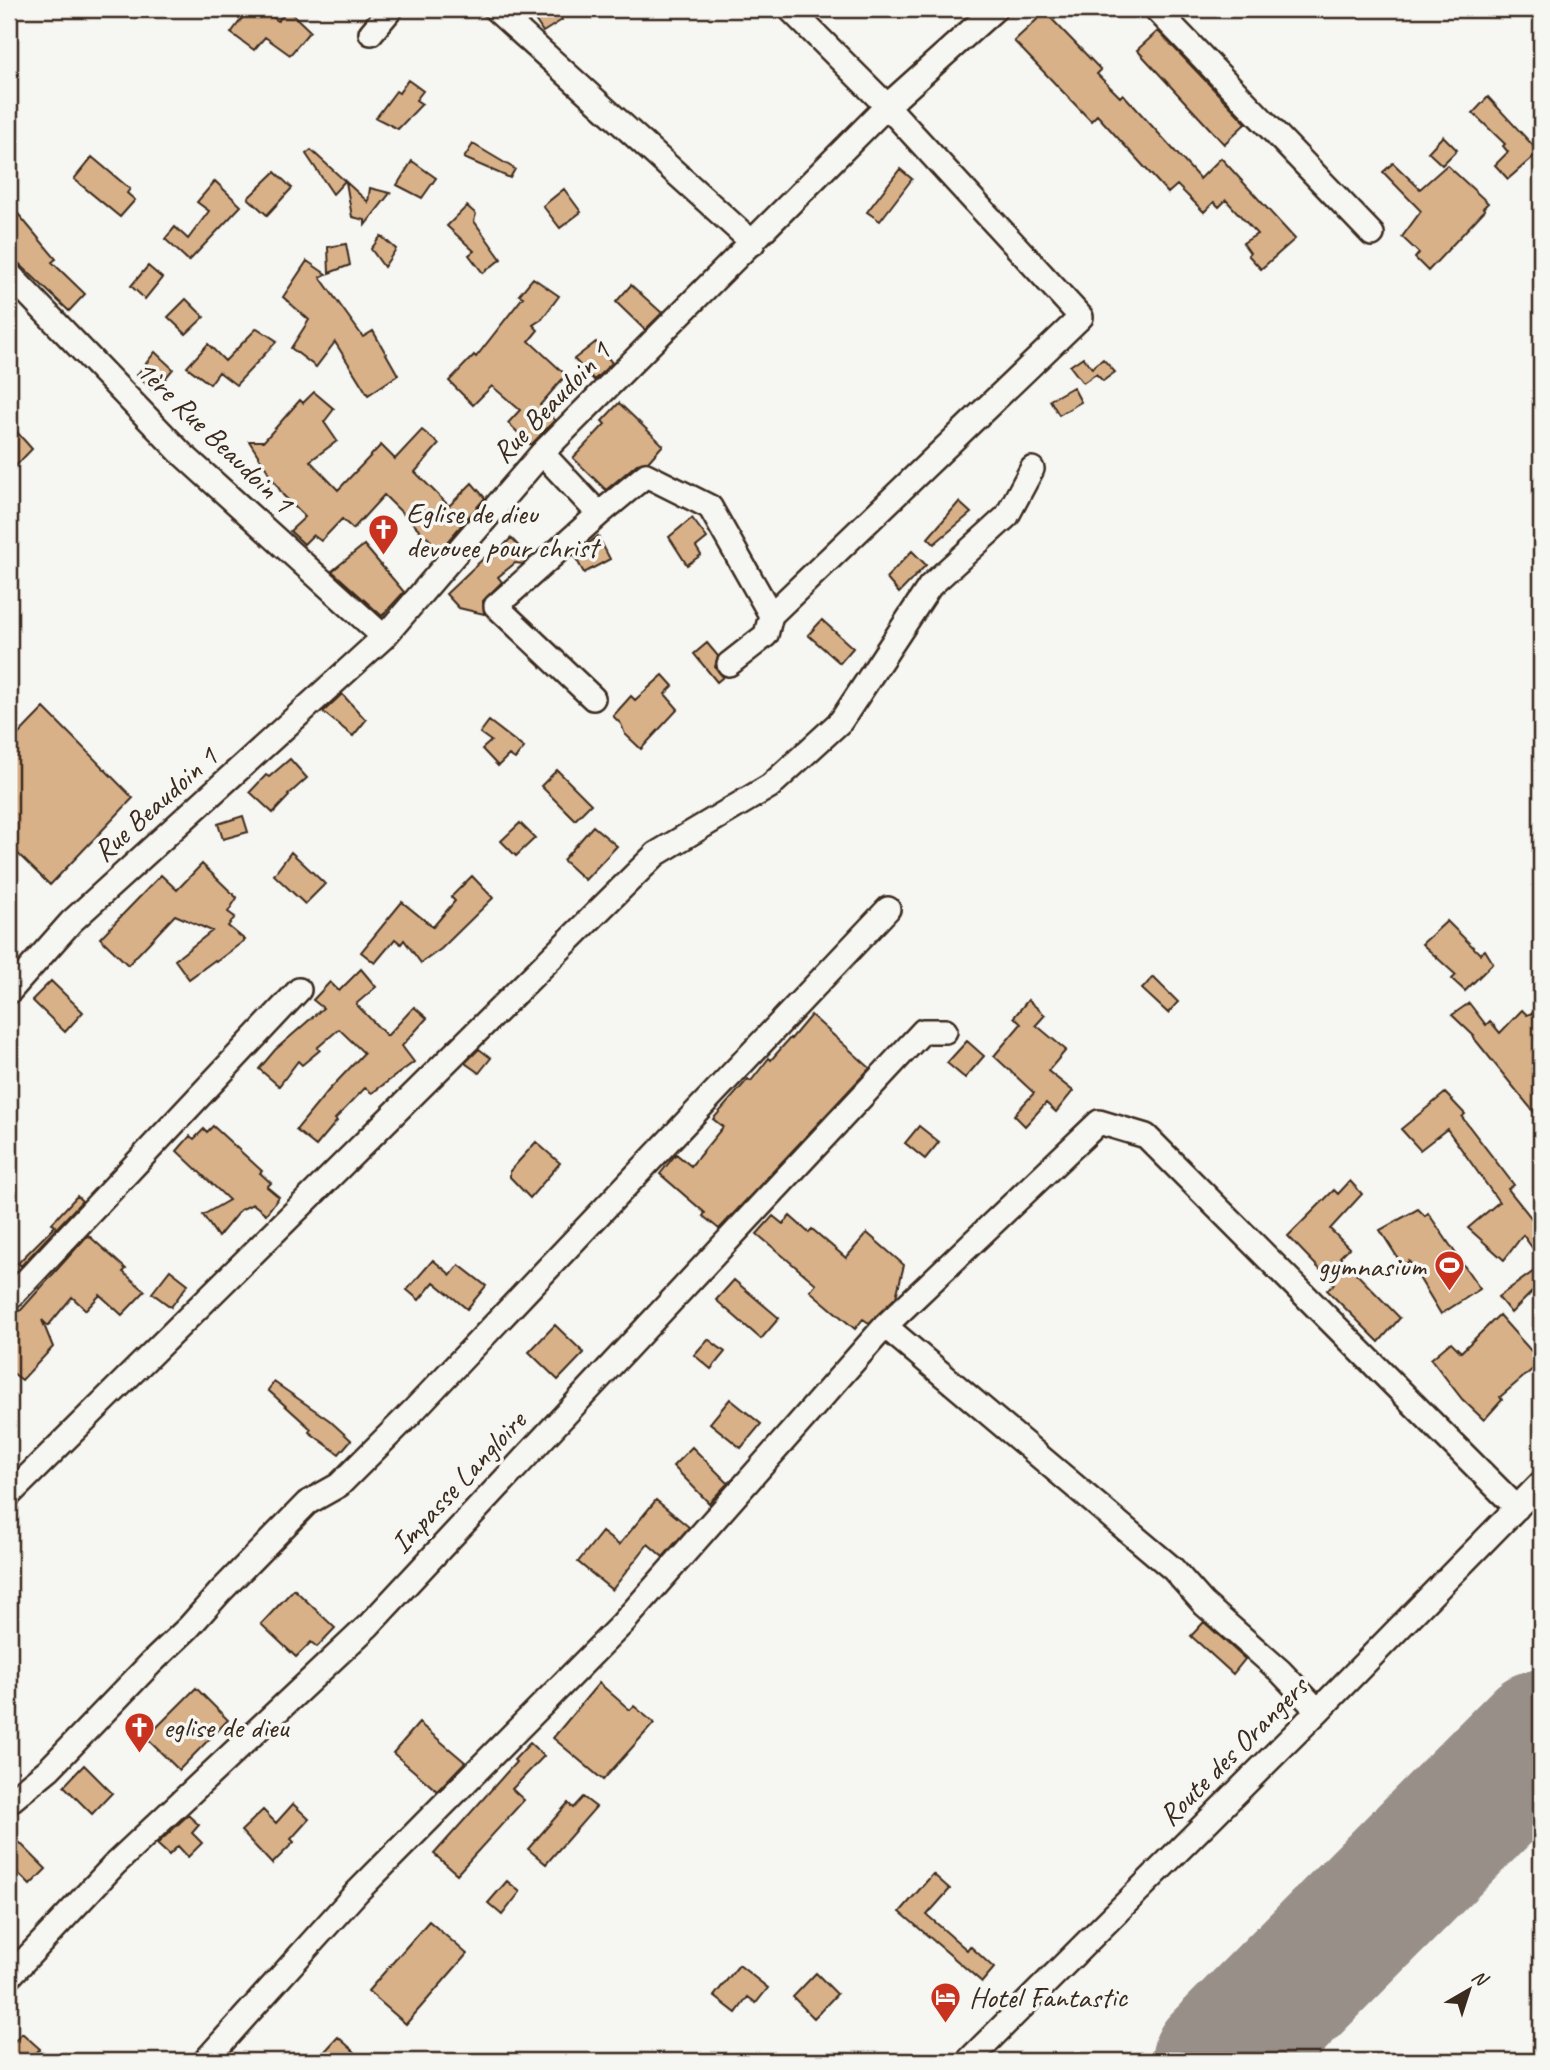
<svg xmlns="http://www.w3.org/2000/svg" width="1550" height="2070" viewBox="0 0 1550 2070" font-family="Caveat,sans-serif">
  <rect width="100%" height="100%" fill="#f6f6f2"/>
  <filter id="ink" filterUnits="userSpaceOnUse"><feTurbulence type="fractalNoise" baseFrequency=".0143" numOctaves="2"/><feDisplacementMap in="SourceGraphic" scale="14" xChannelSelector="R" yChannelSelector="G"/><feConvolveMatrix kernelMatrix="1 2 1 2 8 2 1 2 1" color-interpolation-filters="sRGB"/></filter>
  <g filter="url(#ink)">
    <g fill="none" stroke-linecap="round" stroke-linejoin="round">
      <!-- runway -->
      <path stroke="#989088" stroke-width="135" d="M1219 2061 1541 1737"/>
    </g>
    <!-- building -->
    <path fill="#d8b189" stroke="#3b2a1e" stroke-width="2" d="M249 9H262L278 21 288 10 310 31 290 55 265 37 254 50 231 33Z
      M528 9H555L562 20 543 32Z
      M1045 12 1101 70 1097 74 1120 97 1123 94 1200 179 1221 158 1295 239 1261 269 1248 255 1250 253 1243 243 1257 234 1226 200 1219 207 1214 202 1204 212 1177 185 1168 193 1097 115 1091 121 1014 41Z
      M1158 31 1246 123 1224 144 1137 50Z
      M408 80 423 91 416 100 422 104 398 129 376 118 396 91 399 93Z
      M1488 97 1539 152 1508 179 1495 165 1508 152 1503 146 1505 144 1473 113Z
      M1443 136 1457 150 1442 165 1428 152Z
      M473 144 515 169 510 178 464 158Z
      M311 150 345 181 333 194 306 154Z
      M92 157 130 189 127 193 135 200 120 217 74 179Z
      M412 161 436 178 422 198 397 185Z
      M1393 163 1420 189 1447 165 1488 203 1483 208 1485 210 1428 271 1415 258 1419 253 1402 237 1421 211 1383 172Z
      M900 169 912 179 880 221 867 212Z
      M275 172 292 188 267 215 248 198Z
      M215 181 241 206 189 261 165 239 175 227 188 239 209 211 197 202Z
      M346 182 368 202 370 188 390 193 365 225V220L352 217Z
      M564 189 581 212 560 228 543 206Z
      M9 203 56 259 52 262 85 294 69 311 9 254Z
      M467 206 476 214 474 221 501 259 483 273 469 255 474 251 447 226Z
      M381 236 396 249 384 267 371 249Z
      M346 244 350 265 329 273 328 247Z
      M307 261 326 274 320 277 363 337 373 331 398 375 368 395 335 342 316 367 291 348 309 320 283 297Z
      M148 266 162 278 145 299 131 286Z
      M533 278 559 296 542 319 533 325 538 330 529 341 566 375 540 405 555 420 531 445 508 423 520 410 492 386 473 405 449 381 474 355 476 357 523 297 519 295Z
      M631 285 662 313 645 330 616 302Z
      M186 299 204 317 186 334 168 317Z
      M257 328 277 341 236 385 219 372 210 384 187 367 208 344 225 361Z
      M596 342 612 363 594 380 574 359Z
      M155 352 173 369 154 392 137 375Z
      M1083 357 1092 368 1103 359 1115 372 1103 381 1096 374 1083 383 1070 366Z
      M1073 387 1081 402 1059 415 1050 400Z
      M314 392 334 409 324 422 337 441 310 461 338 490 381 445 395 459 422 430 439 444 415 472 449 506 472 483 485 498 440 550 384 495 353 529 342 519 321 541 313 535 304 544 290 531 305 517 283 495 249 441H264L300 400 303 403Z
      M619 403 663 445 648 462 637 464 606 490 573 458 605 424 602 421Z
      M9 423 32 449 9 473Z
      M959 502 971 513 934 544 928 538Z
      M692 518 707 538 696 547 701 555 687 565 669 537Z
      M598 536 610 559 584 573 574 555Z
      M511 538 529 557 523 564 515 563 498 577 502 582 483 601 484 614 459 608 446 594 484 558 488 562Z
      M364 545 404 592 382 616 332 571Z
      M912 551 926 565 899 593 886 578Z
      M822 620 853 648 840 663 808 635Z
      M707 643 718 656 715 667 723 677 717 682 694 654Z
      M663 675 673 686 665 694 678 709 641 749 625 734 621 724 613 716 631 696 635 700Z
      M342 694 366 720 353 736 323 712Z
      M44 708 133 798 50 885 9 845V744Z
      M489 721 524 748 515 759 509 755 498 766 482 749 491 741 480 733Z
      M290 759 307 778 288 795 289 796 273 813 250 792 266 775 269 777Z
      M557 770 591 804 575 820 541 786Z
      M243 816 248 832 223 839 218 824Z
      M520 823 535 838 516 856 501 841Z
      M593 826 617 846 585 880 563 860Z
      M291 852 325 884 305 904 274 875Z
      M202 864 237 898 228 912 235 917 228 926 245 940 216 962 215 960 189 979 175 960 212 931 175 915 128 965 100 938 161 875 177 890Z
      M472 876 493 898 441 949 421 963 404 940 401 944 395 939 375 963 361 952 402 902 433 927 455 901 451 897Z
      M1447 921 1480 954 1485 950 1493 963 1465 991 1452 979 1456 975 1422 944Z
      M361 969 376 987 356 1004 387 1036 414 1007 427 1018 402 1046 414 1062 372 1093 365 1088 335 1119 337 1121 316 1146 296 1130 328 1091 364 1053 339 1029 317 1048 320 1050 302 1065 298 1061 279 1086 259 1069 275 1050 323 1008 313 1000 330 982 339 991Z
      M1153 977 1178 1002 1168 1013 1142 989Z
      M51 981 83 1012 65 1032 32 1000Z
      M1028 1000 1045 1015 1036 1025 1066 1050 1048 1071 1073 1091 1056 1112 1046 1103 1025 1126 1014 1115 1034 1093 994 1056 1021 1024 1014 1017Z
      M1469 1003 1486 1025 1490 1021 1500 1033 1522 1010 1527 1015 1532 1013 1541 1025V1121L1473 1037 1474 1036 1452 1015Z
      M811 1015 870 1068 719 1229 703 1216 705 1213 660 1174 676 1154 691 1166 723 1127 713 1119 748 1079 751 1081 769 1058 771 1060 790 1038 791 1039Z
      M967 1041 984 1056 965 1078 947 1063Z
      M479 1049 491 1058 479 1073 465 1063Z
      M1445 1093 1465 1114 1462 1117 1514 1185 1508 1189 1541 1230V1260L1523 1235 1504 1260 1468 1228 1499 1202 1447 1129 1420 1150 1401 1129Z
      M213 1126 262 1171 260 1173 271 1183 267 1187 279 1197 266 1214 253 1204 240 1210 218 1237 203 1215 229 1200 177 1151 190 1136 194 1139 204 1129 207 1132Z
      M919 1126 939 1142 925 1159 905 1143Z
      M536 1142 560 1163 530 1198 510 1177V1171Z
      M1350 1181 1362 1194 1330 1229 1349 1248 1340 1257 1400 1318 1379 1342 1327 1290 1334 1284 1288 1236 1334 1190 1338 1194Z
      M77 1196 82 1201 21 1266 18 1263 55 1226 52 1223Z
      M1418 1209 1425 1216 1428 1213 1480 1289 1441 1314 1409 1261 1403 1266 1380 1230Z
      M773 1216 783 1224 790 1216 809 1233 812 1229 846 1258 867 1233 904 1265 896 1297 869 1323 863 1319 855 1329 810 1291 816 1284 757 1234Z
      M88 1235 126 1269 123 1272 145 1291 122 1315 100 1295 86 1310 72 1297 48 1326 42 1320 53 1347 22 1380 9 1370V1313L21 1310Z
      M433 1260 451 1275 459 1265 486 1286 467 1309 434 1282 419 1300 407 1290Z
      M1541 1266V1283L1511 1313 1498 1297Z
      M170 1270 188 1284 171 1307 152 1293Z
      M734 1280 779 1318 761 1339 716 1300Z
      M1499 1315 1541 1362 1500 1397 1502 1400 1484 1420 1462 1399 1431 1359 1451 1342 1461 1352Z
      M555 1325 584 1353 558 1380 529 1352Z
      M708 1339 725 1352 711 1369 694 1355Z
      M274 1382 329 1420 351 1440 339 1454 309 1432 311 1429 268 1390Z
      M730 1399 761 1424 741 1448 710 1423Z
      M692 1447 728 1483 709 1503 673 1466Z
      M656 1500 689 1527 663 1557 648 1544 612 1590 578 1562 602 1532 619 1545Z
      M294 1589 335 1628 317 1647 311 1642 296 1657 261 1624Z
      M1204 1622 1245 1659 1233 1674 1191 1636Z
      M599 1683 630 1710 634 1706 654 1723 603 1780 553 1738Z
      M196 1688 228 1720 179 1770 146 1738Z
      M419 1723 465 1762 437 1791 393 1753Z
      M530 1743 544 1756 512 1789 524 1800 457 1874 434 1854 516 1762 514 1760Z
      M84 1765 112 1793 92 1814 64 1786Z
      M583 1797 596 1807 546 1864 528 1849 568 1803 573 1808Z
      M293 1804 309 1819 291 1839 294 1842 272 1864 241 1831 263 1810 276 1823Z
      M188 1815 199 1825 192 1833 202 1843 188 1857 178 1846 169 1855 157 1844Z
      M9 1832 46 1869 30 1885 9 1864Z
      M933 1874 950 1889 927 1915 967 1950 970 1946 994 1968 982 1982 900 1912Z
      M507 1881 520 1892 502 1915 488 1903Z
      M429 1921 467 1954 406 2024 368 1991Z
      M739 1965 768 1988 756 2003 748 1997 736 2013 714 1996Z
      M816 1973 837 1994 814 2018 793 1997Z
      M22 2033 40 2049 28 2061H9V2047Z
      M338 2037 365 2061H316Z"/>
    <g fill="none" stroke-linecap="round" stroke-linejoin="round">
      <defs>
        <path id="minor" d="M495 9 753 243
          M1156 9 1372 234
          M371 33 391 9
          M9 274 181 453 384 637
          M542 453 599 514 646 475 710 507 771 615 766 635 729 664
          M771 615 1081 317 887 106 790 9
          M593 698 496 606 599 514
          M9 992 71 922 384 637 542 453 887 106 995 9
          M9 1299 299 990
          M885 1326 1173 1569 1204 1604 1280 1671 1318 1711
          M9 1495 656 854 770 786 841 721 930 586 1007 516 1032 469
          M9 1802 49 1769 151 1663 189 1627 220 1592 307 1503 339 1485 412 1412 888 909
          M9 1977 116 1863 369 1625 923 1031H945
          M205 2061 357 1892 622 1624 885 1326 1099 1122 1146 1136 1517 1508
          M968 2061 1318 1711 1541 1483"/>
      </defs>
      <!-- minor casing -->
      <use href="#minor" stroke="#3b2a1e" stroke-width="28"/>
      <!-- minor -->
      <use href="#minor" stroke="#f6f6f2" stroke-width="23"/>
    </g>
  </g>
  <!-- icons -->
  <defs>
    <symbol id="church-pin" viewBox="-11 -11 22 30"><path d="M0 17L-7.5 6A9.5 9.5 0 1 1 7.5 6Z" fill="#c8321e" stroke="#f6f6f2"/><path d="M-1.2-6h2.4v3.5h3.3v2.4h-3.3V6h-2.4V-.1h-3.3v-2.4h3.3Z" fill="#fff"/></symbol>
    <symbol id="stadium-pin" viewBox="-11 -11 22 30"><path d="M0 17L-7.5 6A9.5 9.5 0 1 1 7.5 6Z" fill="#c8321e" stroke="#f6f6f2"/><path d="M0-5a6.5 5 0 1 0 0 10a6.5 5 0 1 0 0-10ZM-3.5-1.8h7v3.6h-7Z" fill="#fff"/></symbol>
    <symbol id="hotel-pin" viewBox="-11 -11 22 30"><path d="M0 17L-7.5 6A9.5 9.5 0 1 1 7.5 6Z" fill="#c8321e" stroke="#f6f6f2"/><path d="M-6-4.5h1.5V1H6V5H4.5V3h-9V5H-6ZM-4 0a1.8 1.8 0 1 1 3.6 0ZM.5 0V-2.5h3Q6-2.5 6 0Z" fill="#fff"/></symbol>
  </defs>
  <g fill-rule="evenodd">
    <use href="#church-pin" x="366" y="512" width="35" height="47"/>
    <use href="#stadium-pin" x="1432" y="1248" width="35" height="47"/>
    <use href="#church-pin" x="122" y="1710" width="35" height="47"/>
    <use href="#hotel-pin" x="928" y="1980" width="35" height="47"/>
  </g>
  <g text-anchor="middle" stroke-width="7" stroke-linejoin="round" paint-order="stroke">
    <!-- street labels -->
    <g font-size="30" fill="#3b2a1e" stroke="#f6f6f2">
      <text transform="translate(551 402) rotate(-46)" y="10">Rue Beaudoin 1</text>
      <text transform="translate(215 436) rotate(44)" y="10">1ère Rue Beaudoin 1</text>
      <text transform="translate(155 804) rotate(-42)" y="10">Rue Beaudoin 1</text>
      <text transform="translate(458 1482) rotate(-47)" y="10">Impasse Langloire</text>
      <text transform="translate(1233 1751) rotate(-45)" y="10">Route des Orangers</text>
    </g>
    <!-- poi labels -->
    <g font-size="30" fill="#3b2a1e" stroke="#f6f6f2" text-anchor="start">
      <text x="406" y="523">Eglise de dieu<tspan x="406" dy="34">devouee pour christ</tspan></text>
      <text x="1426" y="1276" text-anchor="end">gymnasium</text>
      <text x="163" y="1737">eglise de dieu</text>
      <text x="969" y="2007">Hotel Fantastic</text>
    </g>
  </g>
  <!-- margin -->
  <rect width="1550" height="2070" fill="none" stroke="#f6f6f2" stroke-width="35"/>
  <rect x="18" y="18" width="1515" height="2035" fill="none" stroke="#3b2a1e" stroke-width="2.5" filter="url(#ink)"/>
  <!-- north arrow -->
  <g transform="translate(1469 1990) rotate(39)" stroke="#f6f6f2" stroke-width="5" paint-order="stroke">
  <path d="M0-5L12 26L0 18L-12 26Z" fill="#3b2a1e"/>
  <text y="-10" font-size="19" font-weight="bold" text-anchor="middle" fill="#3b2a1e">N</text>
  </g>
</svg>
